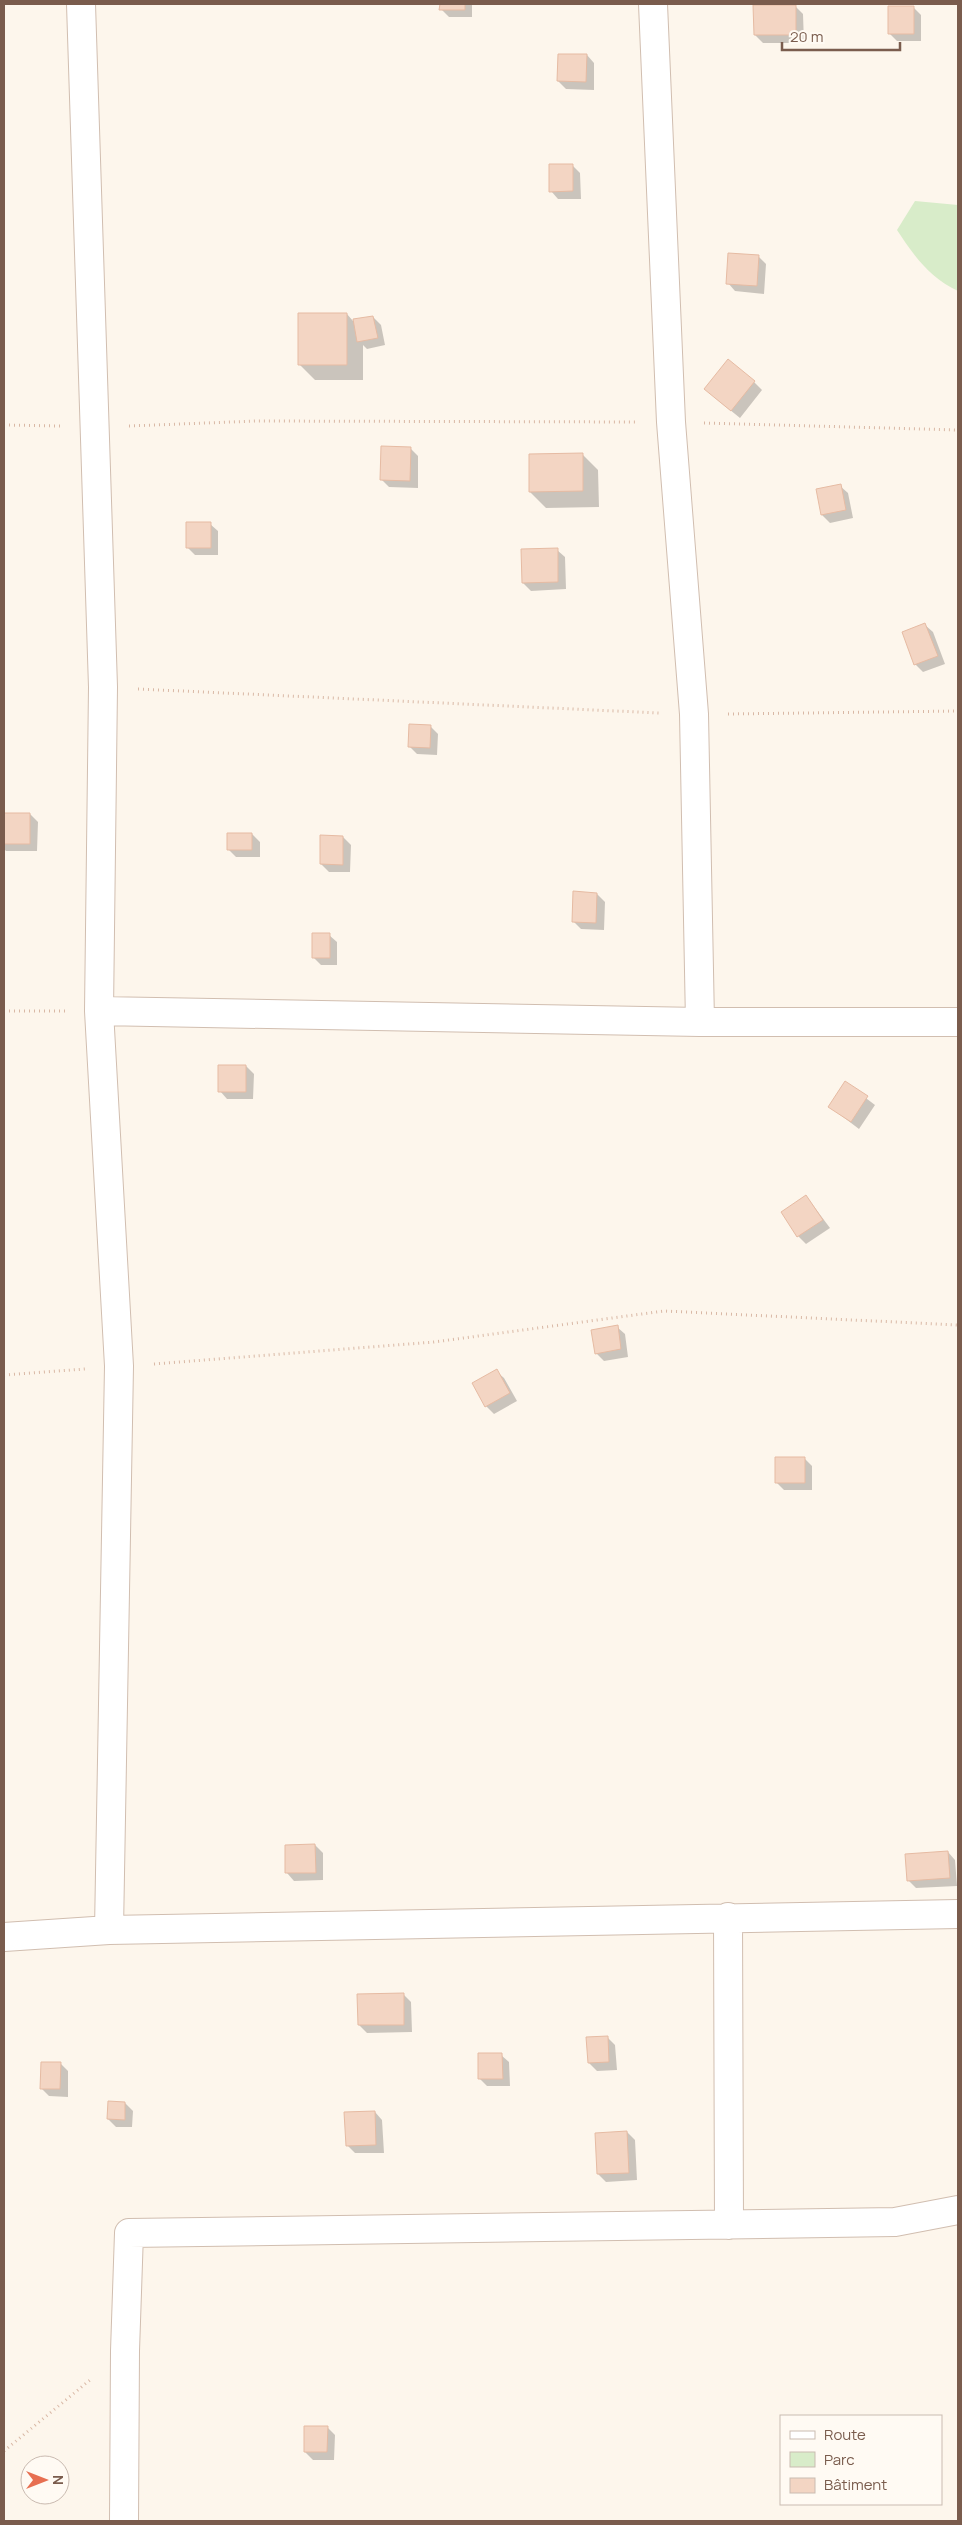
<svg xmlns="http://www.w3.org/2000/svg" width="962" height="2525" viewBox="0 0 962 2525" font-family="Manrope,sans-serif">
  <rect width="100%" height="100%" fill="#fdf6ec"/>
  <!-- green -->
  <path fill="#d8ecc9" d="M915 201 958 205V291C930 278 914 256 897 230Z"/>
  <!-- shadow -->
  <path fill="#0003" d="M441 4H472V17H449L441 9Z
    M795 6 803 14 804 43H763L755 35Z
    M913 7 921 15V41H897L889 33Z
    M587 55 594 63V90L566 89 558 81Z
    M572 165 580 173 581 199H558L551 191Z
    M758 256 766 264 764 294 735 291 728 283Z
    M347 314 353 321 373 317 381 325 385 345 367 349 363 345V380H315L299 364Z
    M754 382 762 390 740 418 714 397Z
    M410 448 418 456V488L389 487 381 479Z
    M582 454 598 470 599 507 546 508 530 492Z
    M840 486 848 493 853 518 830 523 822 515Z
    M210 524 218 531V555H195L187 547Z
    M557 550 565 557 566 589 531 591 523 583Z
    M925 625 933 632 945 664 923 672 915 664Z
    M430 726 438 734 437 755 417 754 409 746Z
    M4 814H30L38 822 37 851H6L4 849Z
    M252 834 260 842V857H236L228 849Z
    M343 837 351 845 350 872H329L321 864Z
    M597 894 605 902 604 930 581 929 573 921Z
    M329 935 337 942V965H321L313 957Z
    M246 1066 254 1074 253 1099H227L220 1091Z
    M846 1083 875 1105 859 1129 830 1107Z
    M806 1196 830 1228 806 1244 798 1236Z
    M617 1327 625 1334 628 1357 604 1361 596 1353Z
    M496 1371 504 1378 517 1401 494 1414 486 1406Z
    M804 1458 812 1466V1490H784L776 1482Z
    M315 1845 323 1853V1880L294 1881 287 1873Z
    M948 1852 955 1860 957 1886 916 1888 908 1880Z
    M403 1994 411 2002 412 2032 367 2033 359 2025Z
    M607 2037 615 2045 617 2070 597 2071 589 2063Z
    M501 2055 509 2062 510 2086H487L479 2078Z
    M60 2063 68 2071V2097L49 2096 41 2088Z
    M125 2103 133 2111 132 2127H116L108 2119Z
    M375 2112 382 2120 384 2153H355L347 2145Z
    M627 2132 635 2140 637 2180 606 2182 598 2174Z
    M327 2427 335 2435 334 2460H313L305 2452Z"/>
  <!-- building -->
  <path fill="#f3d5c3" stroke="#e6bba3" d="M440 4H465V10H439Z
    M753 5H796V35H754Z
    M888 6H914V34H888Z
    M558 54H587L586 82 557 81Z
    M549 164H573V191L549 192Z
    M728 253 759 255 757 286 726 284Z
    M298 313H347V365H298Z
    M373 316 378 338 357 342 353 319Z
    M728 359 755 381 731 411 704 389Z
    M381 446 411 447 410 481 380 480Z
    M583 453V491L529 492V454Z
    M841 484 846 510 821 515 816 489Z
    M186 522H211V548H186Z
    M558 548V582L522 583 521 549Z
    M925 623 938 656 914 665 902 632Z
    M409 724 431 725 430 748 408 747Z
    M4 813H30V844H4Z
    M227 833H252V850H227Z
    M320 835 343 836V865L320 864Z
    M573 891 597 893 596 923 572 922Z
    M312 933H330V958H312Z
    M218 1065H246V1092H218Z
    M845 1081 868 1096 851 1122 828 1107Z
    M806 1195 823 1220 797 1237 781 1212Z
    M618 1325 621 1349 595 1354 591 1330Z
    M497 1369 510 1393 485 1407 472 1383Z
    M775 1457H805V1483H775Z
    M315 1844 316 1873H285V1845Z
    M948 1851 950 1878 907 1881 905 1854Z
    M404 1993V2025H358L357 1994Z
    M608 2036 609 2062 588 2063 586 2037Z
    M478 2053H502L503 2079H478Z
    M41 2062H61L60 2089H40Z
    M108 2101 125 2102V2120L107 2119Z
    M375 2111 376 2145 346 2146 344 2112Z
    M627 2131 629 2173 597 2174 595 2133Z
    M304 2426H328L327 2452H304Z"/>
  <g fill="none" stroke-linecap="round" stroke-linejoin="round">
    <defs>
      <path id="minor" d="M81 4 103 687 99 1011 119 1366 109 1930
        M653 4 671 422 694 714 700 1022
        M99 1011 700 1022H958
        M728 1917 729 2225
        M4 1937 109 1930 958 1914
        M124 2521 125 2351 129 2233 895 2222 958 2210"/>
    </defs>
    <!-- minor casing -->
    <use href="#minor" stroke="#d1beb0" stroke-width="30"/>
    <!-- path -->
    <path stroke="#d9b8a5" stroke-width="3" stroke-dasharray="1 4" stroke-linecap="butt" d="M704 423 958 430
      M4 425 61 426
      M129 426 257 421 638 422
      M138 689 659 713
      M728 714 958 711
      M4 1011H66
      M154 1364 434 1342 664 1311 958 1325
      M4 1375 85 1369
      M4 2451 90 2380"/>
    <!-- minor -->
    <use href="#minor" stroke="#fff" stroke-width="28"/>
  </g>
  <!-- border -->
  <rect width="962" height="2525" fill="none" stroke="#7a5c4d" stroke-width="10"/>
  <!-- legend -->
  <rect x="780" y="2415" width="162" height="90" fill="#fffaf3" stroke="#cabbb1"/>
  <rect x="790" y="2431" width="25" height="8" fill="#ffffff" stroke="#cabbb1"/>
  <text x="824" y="2440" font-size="15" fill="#7a5c4d">Route</text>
  <rect x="790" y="2452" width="25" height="15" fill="#d8ecc9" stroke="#cabbb1"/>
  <text x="824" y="2465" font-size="15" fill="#7a5c4d">Parc</text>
  <rect x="790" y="2478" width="25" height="15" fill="#f3d5c3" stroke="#cabbb1"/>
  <text x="824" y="2490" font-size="15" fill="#7a5c4d">Bâtiment</text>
  <!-- north arrow -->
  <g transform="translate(45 2480) rotate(90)"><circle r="24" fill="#fffaf3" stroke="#cabbb1"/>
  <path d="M0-4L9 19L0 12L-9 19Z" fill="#e76f51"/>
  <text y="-8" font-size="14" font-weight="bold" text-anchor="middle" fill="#7a5c4d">N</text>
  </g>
  <!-- scale -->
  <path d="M782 42v8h118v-8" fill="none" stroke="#7a5c4d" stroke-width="2.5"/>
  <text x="790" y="42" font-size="15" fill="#7a5c4d" stroke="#fffaf3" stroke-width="4" paint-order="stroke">20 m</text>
</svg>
